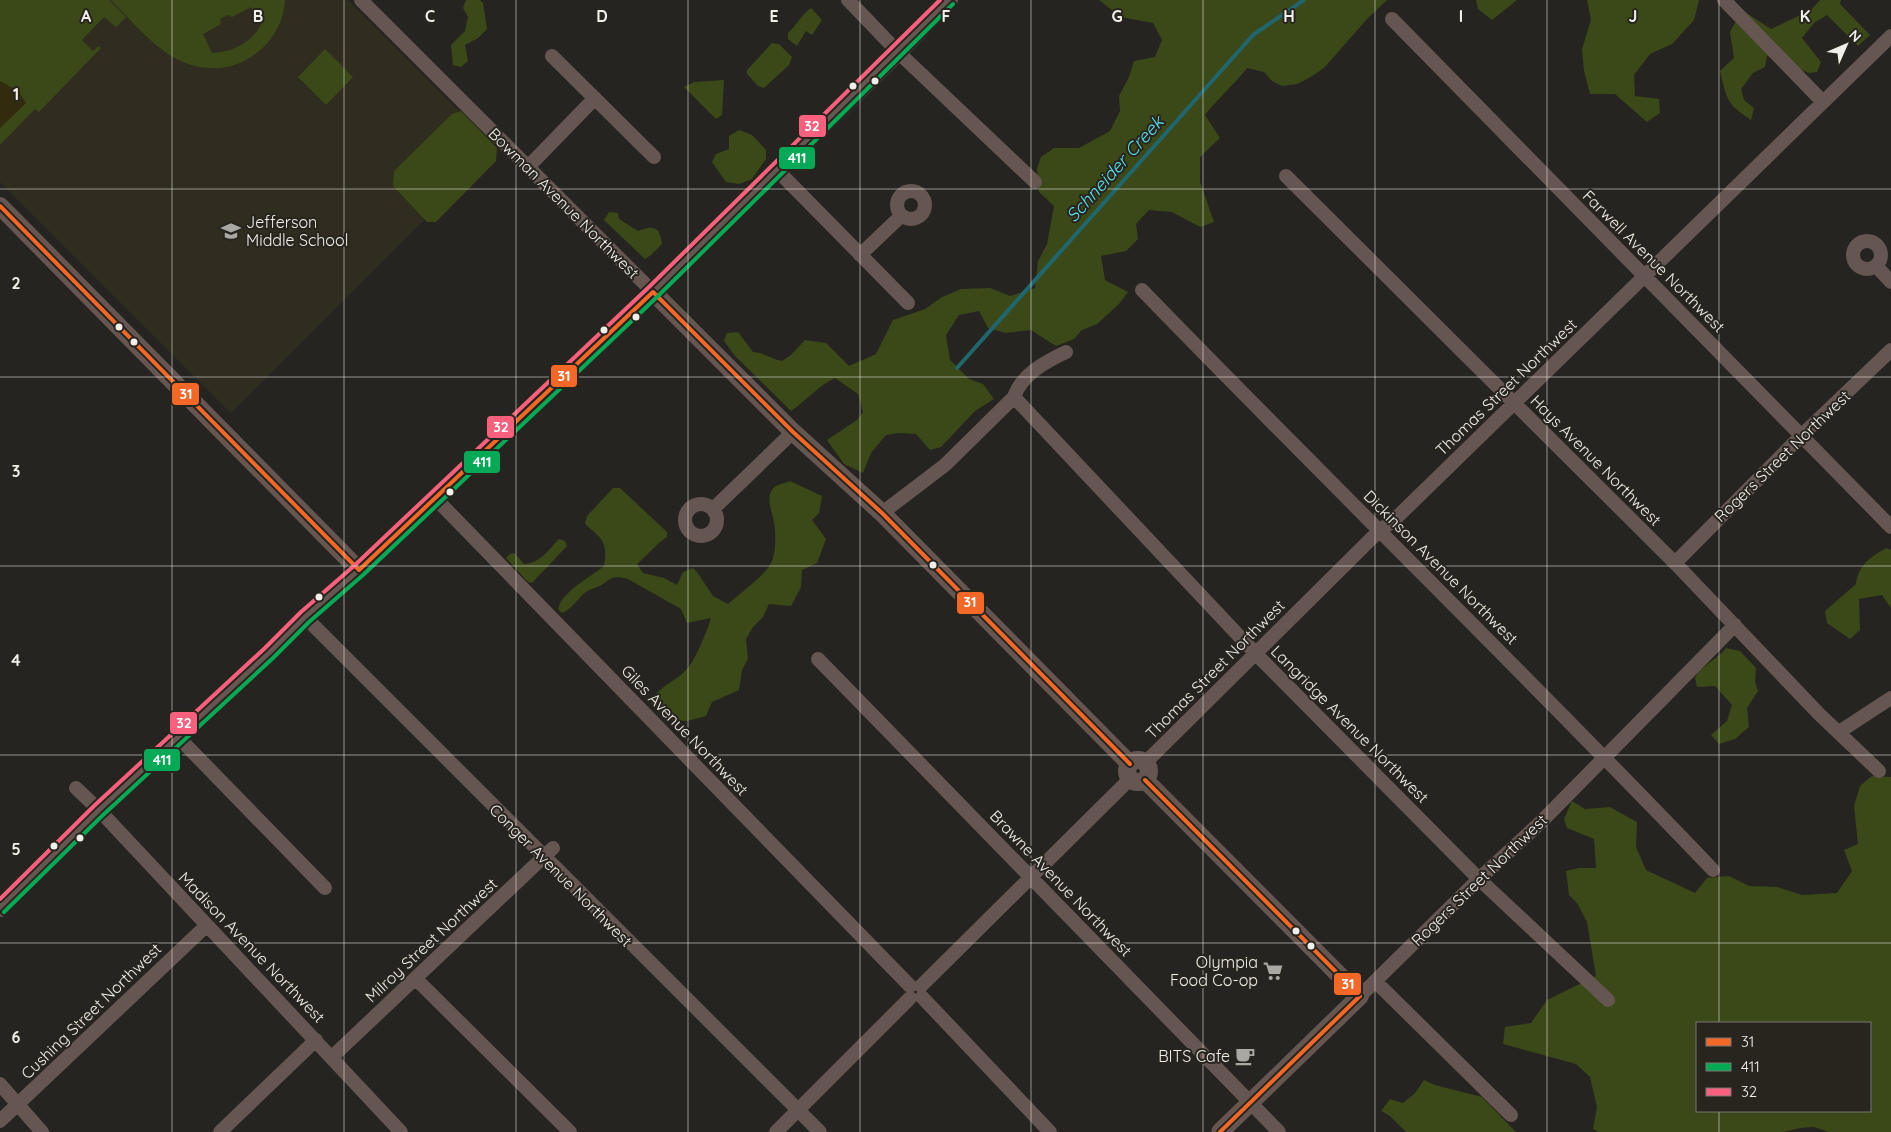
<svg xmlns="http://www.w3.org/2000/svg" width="1891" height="1132" viewBox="0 0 1891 1132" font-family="Quicksand,sans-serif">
  <rect width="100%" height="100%" fill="#262420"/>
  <!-- built -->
  <path fill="#302c20" d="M0 0H348L496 148 231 413 0 182Z"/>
  <!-- green -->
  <path fill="#3b4818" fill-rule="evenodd" d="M0 0H109L126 17 116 27 104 17 82 40 93 51 98 46 101 48 39 112 35 109 0 145Z
    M111 0H285C284 21 274 39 258 52 247 61 233 67 220 68 171 72 142 31 111 0ZM251 7 261 25C251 43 232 52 212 53L203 34 221 24 220 19 228 15 232 17Z
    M466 0H480L483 3 487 29 478 38 465 45 468 61 461 67 453 65 451 45 465 31 468 17 463 8Z
    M1099 0H1387L1367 19 1324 68 1309 78 1297 84 1282 86 1272 81 1264 72 1247 68C1234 85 1218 98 1205 115L1220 138 1200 157V182L1214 222 1200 227 1172 212 1149 210 1136 224 1138 239 1126 251 1101 256 1105 280 1128 292 1119 304 1097 324 1082 330 1074 339 1056 346 1031 330 1006 333 988 328 979 311 959 315 946 335 950 360 969 379 983 384 994 399 975 411 941 447 930 450 916 434 898 433 886 435 871 453 863 473 844 464 827 440 857 420 863 412 858 394 835 378C818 386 807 400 791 411L735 356 724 341 727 333 738 332 753 352C763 352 771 359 782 361L791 355 805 340 826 343 849 366 876 354 893 320 925 309 942 297 961 289 990 288 1010 296 1035 288 1038 261 1047 244 1054 206 1039 192 1037 169 1041 157 1054 148H1079L1110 131 1120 111 1119 96 1129 77 1134 61 1155 57 1162 40 1153 23 1121 17Z
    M1476 0H1517L1492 20 1478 9Z
    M1587 0H1699L1694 20 1672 44 1650 54 1634 75 1635 96 1659 99 1660 113 1647 122 1615 94H1590L1584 71 1582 49 1591 20Z
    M1820 0H1841L1840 4 1870 35 1858 46 1827 15 1814 23 1802 38 1821 62 1817 72 1809 73 1767 56 1765 67 1753 73 1741 89 1744 100 1754 108 1751 120C1726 103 1727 100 1720 71L1734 58 1730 32 1742 10 1771 29 1811 10Z
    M811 8 822 20 812 35 806 31 797 46 788 39V33C798 24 801 15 811 8Z
    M772 43 779 44 792 57 789 65 764 88 758 86 747 74V70Z
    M325 49 353 77 326 105 298 77Z
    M724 80 722 115 716 119 684 87 694 82Z
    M461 111 497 148 496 161 436 222H427L393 186 394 171 452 114Z
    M739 130 752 135 766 150V159L752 179 739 184 726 182 712 162 716 154 729 149V136Z
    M609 212 618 213 619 219 638 231C653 225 660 226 662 244L651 255 645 259 604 220Z
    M790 481 822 496 819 513 812 520 826 539 817 563 802 570 801 587 791 606 769 604 763 617 753 627 746 639 748 659 742 670 739 690 712 702 706 716 687 721 669 720 651 703C660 684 673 684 685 671 695 662 707 631 711 618L687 623 681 609 628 579C612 575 612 578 600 586 595 588 590 589 586 592 577 599 572 609 562 613L558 609C562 591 591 577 604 566 608 541 602 539 585 524L587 516 613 488H620L667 532V537C655 545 648 555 637 564L643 573 664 578 677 585 683 572 693 568 697 572 713 596 728 604C739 594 767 574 772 561 776 550 776 534 774 523 773 512 763 495 776 486 779 484 786 483 790 481Z
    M559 539 565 541 567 546 532 583 528 582 506 558 510 554 514 553 524 564C541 563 548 550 559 539Z
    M1886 548 1891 550V608L1882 595 1859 599 1860 630 1850 639 1827 623 1825 611 1856 584C1858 565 1871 557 1886 548Z
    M1726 648 1740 651 1756 668 1755 682 1758 691 1747 708 1749 727 1735 739 1719 744 1711 735 1727 721 1732 705 1715 686 1697 687 1695 677C1703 665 1717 659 1726 648Z
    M1872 776 1891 777V1132H1829L1814 1127 1800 1128 1783 1132H1599L1593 1129 1597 1107 1590 1077 1576 1064 1503 1044 1505 1027 1531 1023 1547 1000 1596 976 1587 922 1577 903 1569 895 1566 871 1579 868H1596L1594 839 1567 828 1564 819 1572 801 1585 809 1610 807 1637 822 1636 847 1646 870 1695 893 1707 878 1729 876 1749 886 1777 887 1802 895 1837 893 1852 871 1844 850 1858 844 1854 806 1860 786ZM1697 1023H1870V1111H1697Z
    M1424 1080 1435 1085 1482 1097 1516 1132H1406L1390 1116 1381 1111 1390 1099 1403 1103 1415 1093Z"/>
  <!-- sand -->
  <path fill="#322b0e" d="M0 81 18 91 26 103 0 128Z"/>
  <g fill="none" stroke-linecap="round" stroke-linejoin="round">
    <!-- stream -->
    <path stroke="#21666d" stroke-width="4" d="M957 368 1253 35 1304 0"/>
    <!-- minor -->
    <path stroke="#665651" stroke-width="14" d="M361 0 653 292
      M848 0 898 52 1035 182
      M1724 0 1823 102
      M1392 19 1891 527
      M552 56 654 157
      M528 167 595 98
      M777 170 908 303
      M1286 176 1675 563 1819 714 1879 771
      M897 205a14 14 0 1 1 28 0a14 14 0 1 1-28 0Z
      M1853 255a14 14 0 1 1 28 0a14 14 0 1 1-28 0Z
      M860 255 901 216
      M1876 266 1891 282
      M1142 290C1331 485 1526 674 1713 870
      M1014 397 1256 654 1479 879 1608 1000
      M435 498 910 986
      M685 520a16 16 0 1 1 32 0a16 16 0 1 1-32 0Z
      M713 509 793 432
      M882 513 945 465 1014 397C1022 374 1045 362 1066 352
      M1675 563 1801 436 1891 350
      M305 617 820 1132
      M818 659 1279 1132
      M1839 732 1891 698
      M178 737 325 888
      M1145 763 1380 530 1392 522 1891 36
      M76 788 99 810 401 1132
      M416 979 570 1132
      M1375 981 1511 1115
      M921 986 1130 779
      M1360 996 1479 879 1541 822 1735 625
      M922 997 1050 1132
      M332 1057 553 848
      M0 1084 42 1132
      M0 1121 206 926
      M220 1132 316 1040
      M776 1132 910 998"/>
    <!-- tertiary -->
    <path stroke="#665651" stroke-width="18" d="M0 206 359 570
      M653 292 793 432 882 513 1130 764
      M1127 771a11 11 0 1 1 22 0a11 11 0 1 1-22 0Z
      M1145 780 1360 996 1220 1132
      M0 908 99 810 269 653 305 617 359 570 653 292 898 52 949 0"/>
    <defs>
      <path id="bus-1" d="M0 206 359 570 653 292 793 432 882 513 1130 764
        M1145 780 1360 996 1220 1132"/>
      <path id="bus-2" d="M4 912 103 815 273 658 309 622 363 575 657 297 953 4"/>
      <path id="bus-3" d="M0 899 95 805 265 648 301 612 355 565 649 287 940 0"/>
    </defs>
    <!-- bus-1 casing -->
    <use href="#bus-1" stroke="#28251e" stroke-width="8"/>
    <!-- bus-2 casing -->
    <use href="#bus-2" stroke="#28251e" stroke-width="8"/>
    <!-- bus-3 casing -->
    <use href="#bus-3" stroke="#28251e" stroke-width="8"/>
    <!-- bus-1 -->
    <use href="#bus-1" stroke="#f36827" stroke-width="4"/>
    <!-- bus-2 -->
    <use href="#bus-2" stroke="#06aa56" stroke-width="4"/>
    <!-- bus-3 -->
    <use href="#bus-3" stroke="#f8607d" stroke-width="4"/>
  </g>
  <!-- grid -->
  <path fill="none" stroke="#f0efea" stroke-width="1" stroke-opacity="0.55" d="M172 0V1132M344 0V1132M516 0V1132M688 0V1132M860 0V1132M1031 0V1132M1203 0V1132M1375 0V1132M1547 0V1132M1719 0V1023M0 189H1891M0 377H1891M0 566H1891M0 755H1891M0 943H1891M1719 1111V1132"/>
  <!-- icons -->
  <defs>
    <symbol id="school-bare" viewBox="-9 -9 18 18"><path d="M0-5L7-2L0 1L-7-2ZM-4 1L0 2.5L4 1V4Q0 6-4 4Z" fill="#a9a8a3" stroke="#28251e" stroke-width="2.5" paint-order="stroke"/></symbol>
    <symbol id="supermarket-bare" viewBox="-9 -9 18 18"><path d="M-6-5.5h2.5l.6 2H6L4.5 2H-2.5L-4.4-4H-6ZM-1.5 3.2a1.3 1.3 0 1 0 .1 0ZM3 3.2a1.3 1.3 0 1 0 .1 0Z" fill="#a9a8a3" stroke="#28251e" stroke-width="2.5" paint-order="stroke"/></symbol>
    <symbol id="cafe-bare" viewBox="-9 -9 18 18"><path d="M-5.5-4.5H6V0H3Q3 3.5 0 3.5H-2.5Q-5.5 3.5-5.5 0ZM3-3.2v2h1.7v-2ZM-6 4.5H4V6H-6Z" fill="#a9a8a3" stroke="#28251e" stroke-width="2.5" paint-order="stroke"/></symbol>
  </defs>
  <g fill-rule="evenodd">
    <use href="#school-bare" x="217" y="217" width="28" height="28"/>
    <use href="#supermarket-bare" x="1259" y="957" width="28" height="28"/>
    <use href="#cafe-bare" x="1231" y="1042" width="28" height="28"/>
  </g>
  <!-- markers -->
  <g fill="#f0efea" stroke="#28251e" stroke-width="2">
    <circle cx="875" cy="81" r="4.5"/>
    <circle cx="853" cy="86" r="4.5"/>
    <circle cx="636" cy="317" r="4.5"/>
    <circle cx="119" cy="327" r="4.5"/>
    <circle cx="604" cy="330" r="4.5"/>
    <circle cx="134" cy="342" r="4.5"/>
    <circle cx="450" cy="492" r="4.5"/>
    <circle cx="933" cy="565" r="4.5"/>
    <circle cx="319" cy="597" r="4.5"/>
    <circle cx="80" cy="838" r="4.5"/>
    <circle cx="54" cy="846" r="4.5"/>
    <circle cx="1296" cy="931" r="4.5"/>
    <circle cx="1311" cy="946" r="4.5"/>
  </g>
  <g text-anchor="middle" stroke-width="4" stroke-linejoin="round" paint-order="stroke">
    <!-- street labels -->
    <g font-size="16" fill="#f0efea" stroke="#28251e">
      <text transform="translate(564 203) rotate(45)" y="6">Bowman Avenue Northwest</text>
      <text transform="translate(1654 261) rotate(45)" y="6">Farwell Avenue Northwest</text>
      <text transform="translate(1506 387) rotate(-44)" y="6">Thomas Street Northwest</text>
      <text transform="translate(1782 456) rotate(-44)" y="6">Rogers Street Northwest</text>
      <text transform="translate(1596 460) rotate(45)" y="6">Hays Avenue Northwest</text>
      <text transform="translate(1441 567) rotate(45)" y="6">Dickinson Avenue Northwest</text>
      <text transform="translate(1215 669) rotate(-45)" y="6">Thomas Street Northwest</text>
      <text transform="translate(1350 724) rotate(45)" y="6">Langridge Avenue Northwest</text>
      <text transform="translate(685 730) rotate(46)" y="6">Giles Avenue Northwest</text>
      <text transform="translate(561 875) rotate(45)" y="6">Conger Avenue Northwest</text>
      <text transform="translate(1479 880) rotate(-44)" y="6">Rogers Street Northwest</text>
      <text transform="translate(1061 883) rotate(46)" y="6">Brawne Avenue Northwest</text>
      <text transform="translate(431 940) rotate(-43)" y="6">Milroy Street Northwest</text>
      <text transform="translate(252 947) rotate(46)" y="6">Madison Avenue Northwest</text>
      <text transform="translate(91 1011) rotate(-44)" y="6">Cushing Street Northwest</text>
    </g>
    <!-- poi labels -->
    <g font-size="16" fill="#f0efea" stroke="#28251e" text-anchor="end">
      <text x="246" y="228" text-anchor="start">Jefferson<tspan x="246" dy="18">Middle School</tspan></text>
      <text x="1258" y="968">Olympia<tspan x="1258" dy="18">Food Co-op</tspan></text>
      <text x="1230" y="1062">BITS Cafe</text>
    </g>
    <!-- water labels -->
    <g font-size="18" font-style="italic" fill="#58e5f3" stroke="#28251e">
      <text transform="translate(1115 169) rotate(-48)" y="6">Schneider Creek</text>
    </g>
  </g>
  <g font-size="16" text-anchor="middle" font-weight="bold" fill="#f0efea" stroke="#28251e" stroke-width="4" stroke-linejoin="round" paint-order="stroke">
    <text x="86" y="22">A</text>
    <text x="258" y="22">B</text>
    <text x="430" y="22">C</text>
    <text x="602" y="22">D</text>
    <text x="774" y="22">E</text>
    <text x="946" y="22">F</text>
    <text x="1117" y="22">G</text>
    <text x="1289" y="22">H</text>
    <text x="1461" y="22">I</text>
    <text x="1633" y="22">J</text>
    <text x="1805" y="22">K</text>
    <text x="16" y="100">1</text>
    <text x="16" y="289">2</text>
    <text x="16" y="477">3</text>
    <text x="16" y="666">4</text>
    <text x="16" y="855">5</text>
    <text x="16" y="1043">6</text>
  </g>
  <g stroke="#28251e" stroke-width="2">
    <rect x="798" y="114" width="29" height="24" rx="5" fill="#f8607d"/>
    <rect x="778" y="146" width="38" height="24" rx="5" fill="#06aa56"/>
    <rect x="550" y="364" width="28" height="24" rx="5" fill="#f36827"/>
    <rect x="171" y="382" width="29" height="24" rx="5" fill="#f36827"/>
    <rect x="486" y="415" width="29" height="24" rx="5" fill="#f8607d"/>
    <rect x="463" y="450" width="38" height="24" rx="5" fill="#06aa56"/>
    <rect x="956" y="591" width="29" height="24" rx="5" fill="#f36827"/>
    <rect x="169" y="711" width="29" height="24" rx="5" fill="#f8607d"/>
    <rect x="143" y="748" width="38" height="24" rx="5" fill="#06aa56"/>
    <rect x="1333" y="972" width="29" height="24" rx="5" fill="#f36827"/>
  </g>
  <g font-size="14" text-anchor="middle" font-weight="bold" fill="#fff">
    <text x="812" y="131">32</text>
    <text x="797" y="163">411</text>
    <text x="564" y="381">31</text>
    <text x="186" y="399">31</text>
    <text x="501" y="432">32</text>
    <text x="482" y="467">411</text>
    <text x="970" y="607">31</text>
    <text x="184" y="728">32</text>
    <text x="162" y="765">411</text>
    <text x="1348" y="989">31</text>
  </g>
  <!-- legend -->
  <rect x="1696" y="1022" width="175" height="90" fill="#28251e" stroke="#787670"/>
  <rect x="1706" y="1038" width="25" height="8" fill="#f36827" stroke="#787670"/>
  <text x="1741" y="1047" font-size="15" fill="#f0efea">31</text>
  <rect x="1706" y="1063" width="25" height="8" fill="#06aa56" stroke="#787670"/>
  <text x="1741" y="1072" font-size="15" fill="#f0efea">411</text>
  <rect x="1706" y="1088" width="25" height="8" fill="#f8607d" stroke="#787670"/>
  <text x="1741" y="1097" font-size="15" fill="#f0efea">32</text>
  <!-- north arrow -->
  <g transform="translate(1846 45) rotate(45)" stroke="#28251e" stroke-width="4" paint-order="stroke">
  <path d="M0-4L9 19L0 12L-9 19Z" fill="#f0efea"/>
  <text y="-8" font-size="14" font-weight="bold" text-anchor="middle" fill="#f0efea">N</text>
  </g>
</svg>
